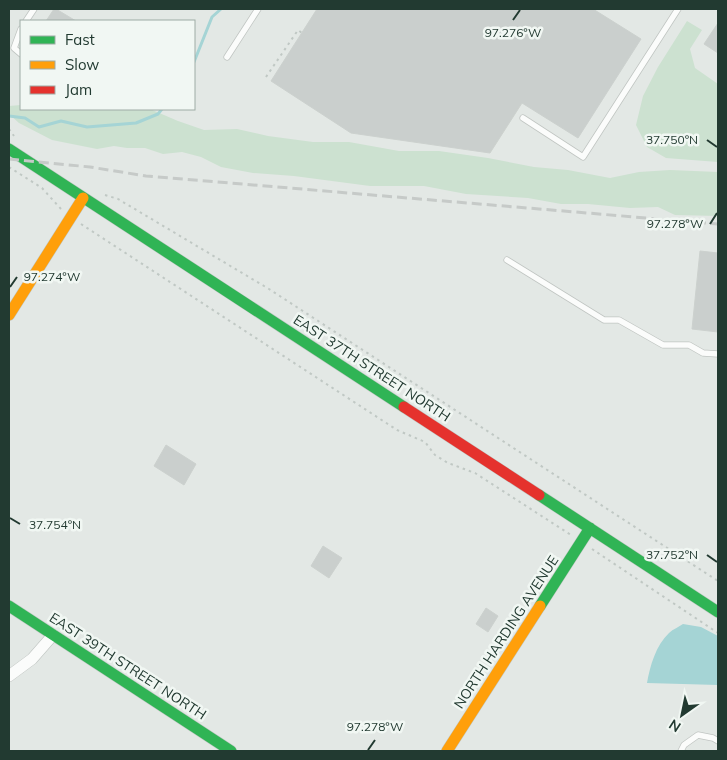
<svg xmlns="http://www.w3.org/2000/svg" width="727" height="760" viewBox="0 0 727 760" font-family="Mulish,sans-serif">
  <rect width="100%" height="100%" fill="#e3e8e5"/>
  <!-- green -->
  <path fill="#cce1d0" d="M687 21 702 30 690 49 695 68 718 84V162L666 158 647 147 636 125 643 96 658 67Z
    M21 105V109H150L178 121 204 130 237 129 268 136 313 142H349L399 151H439L488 158 534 167 568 170 610 178 639 172 670 170 718 172V216L675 215 658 207 630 208 588 204H561L528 198 466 194 424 186H370L294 176 253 173 221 167 201 157 182 152 163 154 145 148H127L114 146 97 149 52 140 19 123 9 114V106Z"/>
  <!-- water -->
  <path fill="#a5d4d5" d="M683 624 701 627 718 636V685L647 683C650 666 656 645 669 633 673 629 679 627 683 624Z"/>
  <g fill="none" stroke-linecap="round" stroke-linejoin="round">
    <!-- stream -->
    <path stroke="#a5d4d5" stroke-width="3" d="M194 62 212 17 221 9
      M9 116 25 118 39 127 61 121 87 127 136 123 158 114 162 109"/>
  </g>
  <!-- building -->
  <path fill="#cacfcd" stroke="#ccd1ce" d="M54 9H56L76 21H46Z
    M317 9H593L641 39 578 138 522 103 490 153 351 133 271 81Z
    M718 23V53L704 44Z
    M700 251 718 253V332L692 329Z
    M166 445 196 464 184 485 154 466Z
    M323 546 342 558 329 578 311 566Z
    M486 608 498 616 488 632 476 624Z"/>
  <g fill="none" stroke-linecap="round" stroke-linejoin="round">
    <defs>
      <path id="lane" d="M26 21 34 9
        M21 29 14 48 21 54
        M227 57 258 9
        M523 118 583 157 678 9
        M507 260 604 320H619L663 345H689L703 353 718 354
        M681 751 684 745 698 735 713 738 718 741"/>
      <path id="street" d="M9 676 32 659 53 635"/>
      <path id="fast" d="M9 149 404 407
        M539 495 718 612
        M9 606 231 751
        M540 606 590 528"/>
      <path id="slow" d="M9 315 83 198
        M447 751 540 606"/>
      <path id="jam" d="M404 407 539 495"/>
    </defs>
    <!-- lane casing -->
    <use href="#lane" stroke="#c0c5c2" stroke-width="7"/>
    <!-- street casing -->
    <use href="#street" stroke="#c0c5c2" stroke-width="12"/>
    <!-- fast casing -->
    <use href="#fast" stroke="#bfc6c2" stroke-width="12"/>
    <!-- slow casing -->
    <use href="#slow" stroke="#bfc6c2" stroke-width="12"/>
    <!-- jam casing -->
    <use href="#jam" stroke="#bfc6c2" stroke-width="12"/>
    <!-- path -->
    <path stroke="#c0c8c4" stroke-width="2" stroke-dasharray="2.5 4" stroke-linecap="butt" d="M266 77 298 30 302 33
      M9 129 14 136
      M9 167 42 188 61 209
      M105 195 118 199 269 289 718 581
      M81 224 397 430 425 442 435 455 448 463 475 473 571 535
      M592 549 718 633"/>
    <!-- lane -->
    <use href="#lane" stroke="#fbfcfb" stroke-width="5.5"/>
    <!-- street -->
    <use href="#street" stroke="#fbfcfb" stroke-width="11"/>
    <!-- fast -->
    <use href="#fast" stroke="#30b455" stroke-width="11"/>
    <!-- slow -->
    <use href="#slow" stroke="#ff9f0a" stroke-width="11"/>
    <!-- jam -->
    <use href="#jam" stroke="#e5322d" stroke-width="11"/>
    <!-- rail -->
    <path stroke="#c6cac8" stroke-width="3" stroke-dasharray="10 5" stroke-linecap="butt" d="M9 159 90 167 146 176 718 224"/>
  </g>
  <!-- ticks -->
  <path fill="none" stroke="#223a31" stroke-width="2" d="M513 20 520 10M707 140 717 147M710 224 717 213M10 287 17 277M10 518 20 524M707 555 717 562M368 750 375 740"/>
  <g text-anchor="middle" stroke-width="5" stroke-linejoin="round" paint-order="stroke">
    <!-- street labels -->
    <g font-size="14" fill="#223a31" stroke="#f1f7f3">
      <text transform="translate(372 368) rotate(33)" y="5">EAST 37TH STREET NORTH</text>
      <text transform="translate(506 632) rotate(-57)" y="5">NORTH HARDING AVENUE</text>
      <text transform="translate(128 666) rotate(33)" y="5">EAST 39TH STREET NORTH</text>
    </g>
  </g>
  <g font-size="12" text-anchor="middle" fill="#223a31" stroke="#f1f7f3" stroke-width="5" stroke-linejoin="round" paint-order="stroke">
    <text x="513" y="37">97.276°W</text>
    <text x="672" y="144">37.750°N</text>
    <text x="675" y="228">97.278°W</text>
    <text x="52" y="281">97.274°W</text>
    <text x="55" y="529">37.754°N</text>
    <text x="672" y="559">37.752°N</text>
    <text x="375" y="731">97.278°W</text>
  </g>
  <!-- border -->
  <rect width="727" height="760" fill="none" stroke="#223a31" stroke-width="20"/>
  <!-- legend -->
  <rect x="20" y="20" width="175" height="90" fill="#f1f7f3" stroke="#9eaba5"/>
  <rect x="30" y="36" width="25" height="8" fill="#30b455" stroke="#9eaba5"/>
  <text x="65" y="45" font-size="15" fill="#223a31">Fast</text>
  <rect x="30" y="61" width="25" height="8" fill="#ff9f0a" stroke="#9eaba5"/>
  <text x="65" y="70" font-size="15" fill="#223a31">Slow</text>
  <rect x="30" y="86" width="25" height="8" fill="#e5322d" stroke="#9eaba5"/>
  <text x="65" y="95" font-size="15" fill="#223a31">Jam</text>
  <!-- north arrow -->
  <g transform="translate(682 715) rotate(213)" stroke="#f1f7f3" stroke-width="4" paint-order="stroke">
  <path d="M0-4L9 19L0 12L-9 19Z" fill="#223a31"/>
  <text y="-8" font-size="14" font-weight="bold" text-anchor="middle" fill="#223a31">N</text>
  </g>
</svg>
